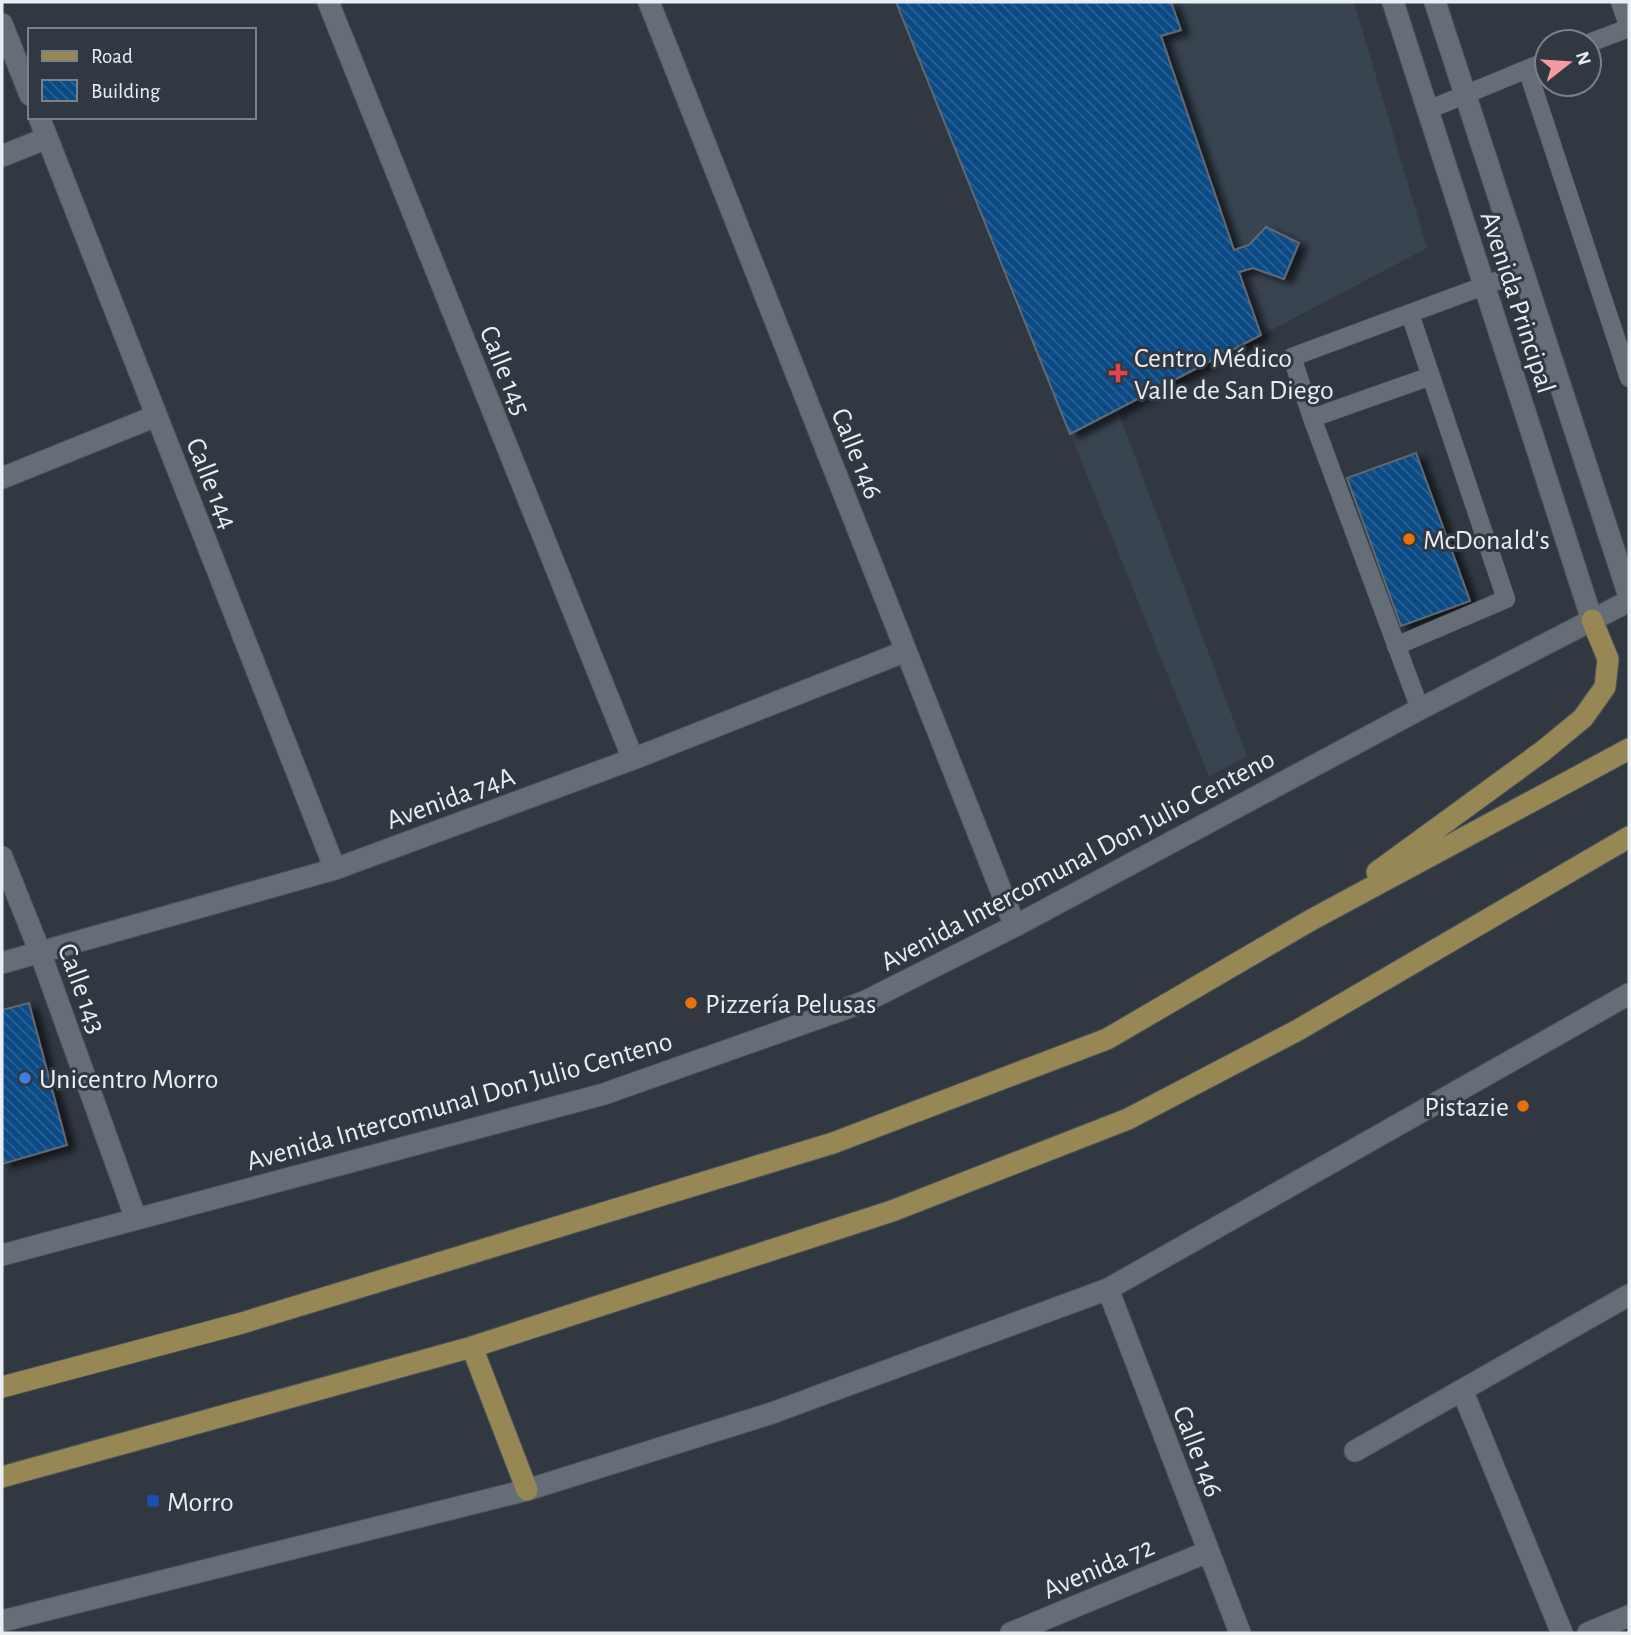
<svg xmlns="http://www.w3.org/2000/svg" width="1631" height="1635" viewBox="0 0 1631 1635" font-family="'Alegreya Sans',sans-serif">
  <defs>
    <pattern id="building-back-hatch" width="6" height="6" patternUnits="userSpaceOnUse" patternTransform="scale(1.75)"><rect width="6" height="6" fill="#074a84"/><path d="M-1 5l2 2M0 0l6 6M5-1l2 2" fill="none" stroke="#2b6496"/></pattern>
    <filter id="shadow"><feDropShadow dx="8" dy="4.5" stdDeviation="3.5" flood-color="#0009"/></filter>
  </defs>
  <rect width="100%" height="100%" fill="#313841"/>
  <!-- built -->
  <path fill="#394451" d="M896 2H1354L1427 248 1118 411 1247 756 1209 777Z"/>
  <!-- building -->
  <path fill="url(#building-back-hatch)" stroke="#616973" stroke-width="2" filter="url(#shadow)" d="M896 2H1171L1181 30 1161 36 1234 250 1249 245 1266 227 1299 243 1284 279 1253 268 1239 272 1261 335 1070 434Z
    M1416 453 1470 601 1401 626 1347 478Z
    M29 1003 67 1145 2 1164V1010Z"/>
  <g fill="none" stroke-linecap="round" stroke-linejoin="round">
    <defs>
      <path id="service" d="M1620 2 1629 28
        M1589 43 1629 28
        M1547 61 1527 69 1629 378
        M1428 110 1527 69
        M1312 418 1431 376
        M1396 646 1506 599 1410 314
        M1420 709 1312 418 1292 357 1524 271"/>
      <path id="minor" d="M328 2 633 759
        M649 2 1015 926
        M1393 2 1592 620
        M1435 2 1629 596
        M2 24 30 95
        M39 117 335 869
        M2 156 47 138
        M2 478 156 416
        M2 857 40 952 136 1219
        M2 963 335 869 633 759 906 651
        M2 1255 604 1094 864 1002 1015 926 1420 709 1629 601
        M1108 1289 1240 1633
        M1462 1390 1562 1633
        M1355 1451 1629 1295
        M2 1621 527 1490 772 1413 1108 1289 1629 994
        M1011 1633 1207 1552
        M1588 1633 1629 1616"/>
      <path id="primary" d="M1377 872 1543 751 1583 718 1605 687 1608 659 1592 620
        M472 1347 527 1490
        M2 1387 242 1323 833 1143 1107 1039 1311 920 1629 749
        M2 1477 472 1347 892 1211 1128 1119 1298 1030 1629 837"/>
    </defs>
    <!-- service casing -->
    <use href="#service" stroke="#4f565c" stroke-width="19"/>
    <!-- minor casing -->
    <use href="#minor" stroke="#4f565c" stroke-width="23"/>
    <!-- primary casing -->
    <use href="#primary" stroke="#4f565c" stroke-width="23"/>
    <!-- service -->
    <use href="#service" stroke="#656d76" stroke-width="18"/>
    <!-- minor -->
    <use href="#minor" stroke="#656d76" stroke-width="21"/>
    <!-- primary -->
    <use href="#primary" stroke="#978754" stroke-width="21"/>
  </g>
  <!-- markers -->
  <path fill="#e0444e" stroke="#313841" stroke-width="2.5" d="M1114.5 362.5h7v7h7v7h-7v7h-7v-7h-7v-7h7z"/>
  <g fill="#e8710a" stroke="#313841" stroke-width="2.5">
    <circle cx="1409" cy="539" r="7"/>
    <circle cx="691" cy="1003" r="7"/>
    <circle cx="1523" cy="1106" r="7"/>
  </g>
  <circle fill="#3f7fe0" stroke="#313841" stroke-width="2.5" cx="25" cy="1078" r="7"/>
  <rect fill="#1a4fb4" stroke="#313841" stroke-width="2.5" x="146" y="1494" width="14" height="14" rx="3.5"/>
  <g text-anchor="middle" stroke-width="6" stroke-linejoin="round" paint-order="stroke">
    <!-- street labels -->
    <g font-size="28" fill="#e9eef3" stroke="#313841">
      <text transform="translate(1519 302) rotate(72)" y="10">Avenida Principal</text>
      <text transform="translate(506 370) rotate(68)" y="10">Calle 145</text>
      <text transform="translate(858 453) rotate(68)" y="10">Calle 146</text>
      <text transform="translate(213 483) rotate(68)" y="10">Calle 144</text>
      <text transform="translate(450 797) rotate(-20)" y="10">Avenida 74A</text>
      <text transform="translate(1077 859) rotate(-28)" y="10">Avenida Intercomunal Don Julio Centeno</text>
      <text transform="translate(83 988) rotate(70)" y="10">Calle 143</text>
      <text transform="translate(459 1100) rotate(-16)" y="10">Avenida Intercomunal Don Julio Centeno</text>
      <text transform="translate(1199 1451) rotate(69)" y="10">Calle 146</text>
      <text transform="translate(1098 1567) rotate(-23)" y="10">Avenida 72</text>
    </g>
    <!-- poi labels -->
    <g font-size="28" fill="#e9eef3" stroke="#313841" text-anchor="start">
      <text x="1134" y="367">Centro Médico<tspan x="1134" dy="32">Valle de San Diego</tspan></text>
      <text x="1423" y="549">McDonald's</text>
      <text x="705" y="1013">Pizzería Pelusas</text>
      <text x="39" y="1088">Unicentro Morro</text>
      <text x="1509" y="1116" text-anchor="end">Pistazie</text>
      <text x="167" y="1511">Morro</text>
    </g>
  </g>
  <!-- border -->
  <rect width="1631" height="1635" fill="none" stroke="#e9eef3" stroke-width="7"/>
  <!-- legend -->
  <rect x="28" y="28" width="228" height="91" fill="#313841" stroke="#7b8188" stroke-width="2"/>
  <rect x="42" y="51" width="35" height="10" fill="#978754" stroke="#7b8188" stroke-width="2"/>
  <text x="91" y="63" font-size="21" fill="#e9eef3">Road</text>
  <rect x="42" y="80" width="35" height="21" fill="url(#building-back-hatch)" stroke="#7b8188" stroke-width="2"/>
  <text x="91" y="98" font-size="21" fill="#e9eef3">Building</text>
  <!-- north arrow -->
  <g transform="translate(1568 63) rotate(73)"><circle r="33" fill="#313841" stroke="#7b8188" stroke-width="2"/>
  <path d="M0-5L12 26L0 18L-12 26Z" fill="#f49aa2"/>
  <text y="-10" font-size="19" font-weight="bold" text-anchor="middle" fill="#e9eef3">N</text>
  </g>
</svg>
